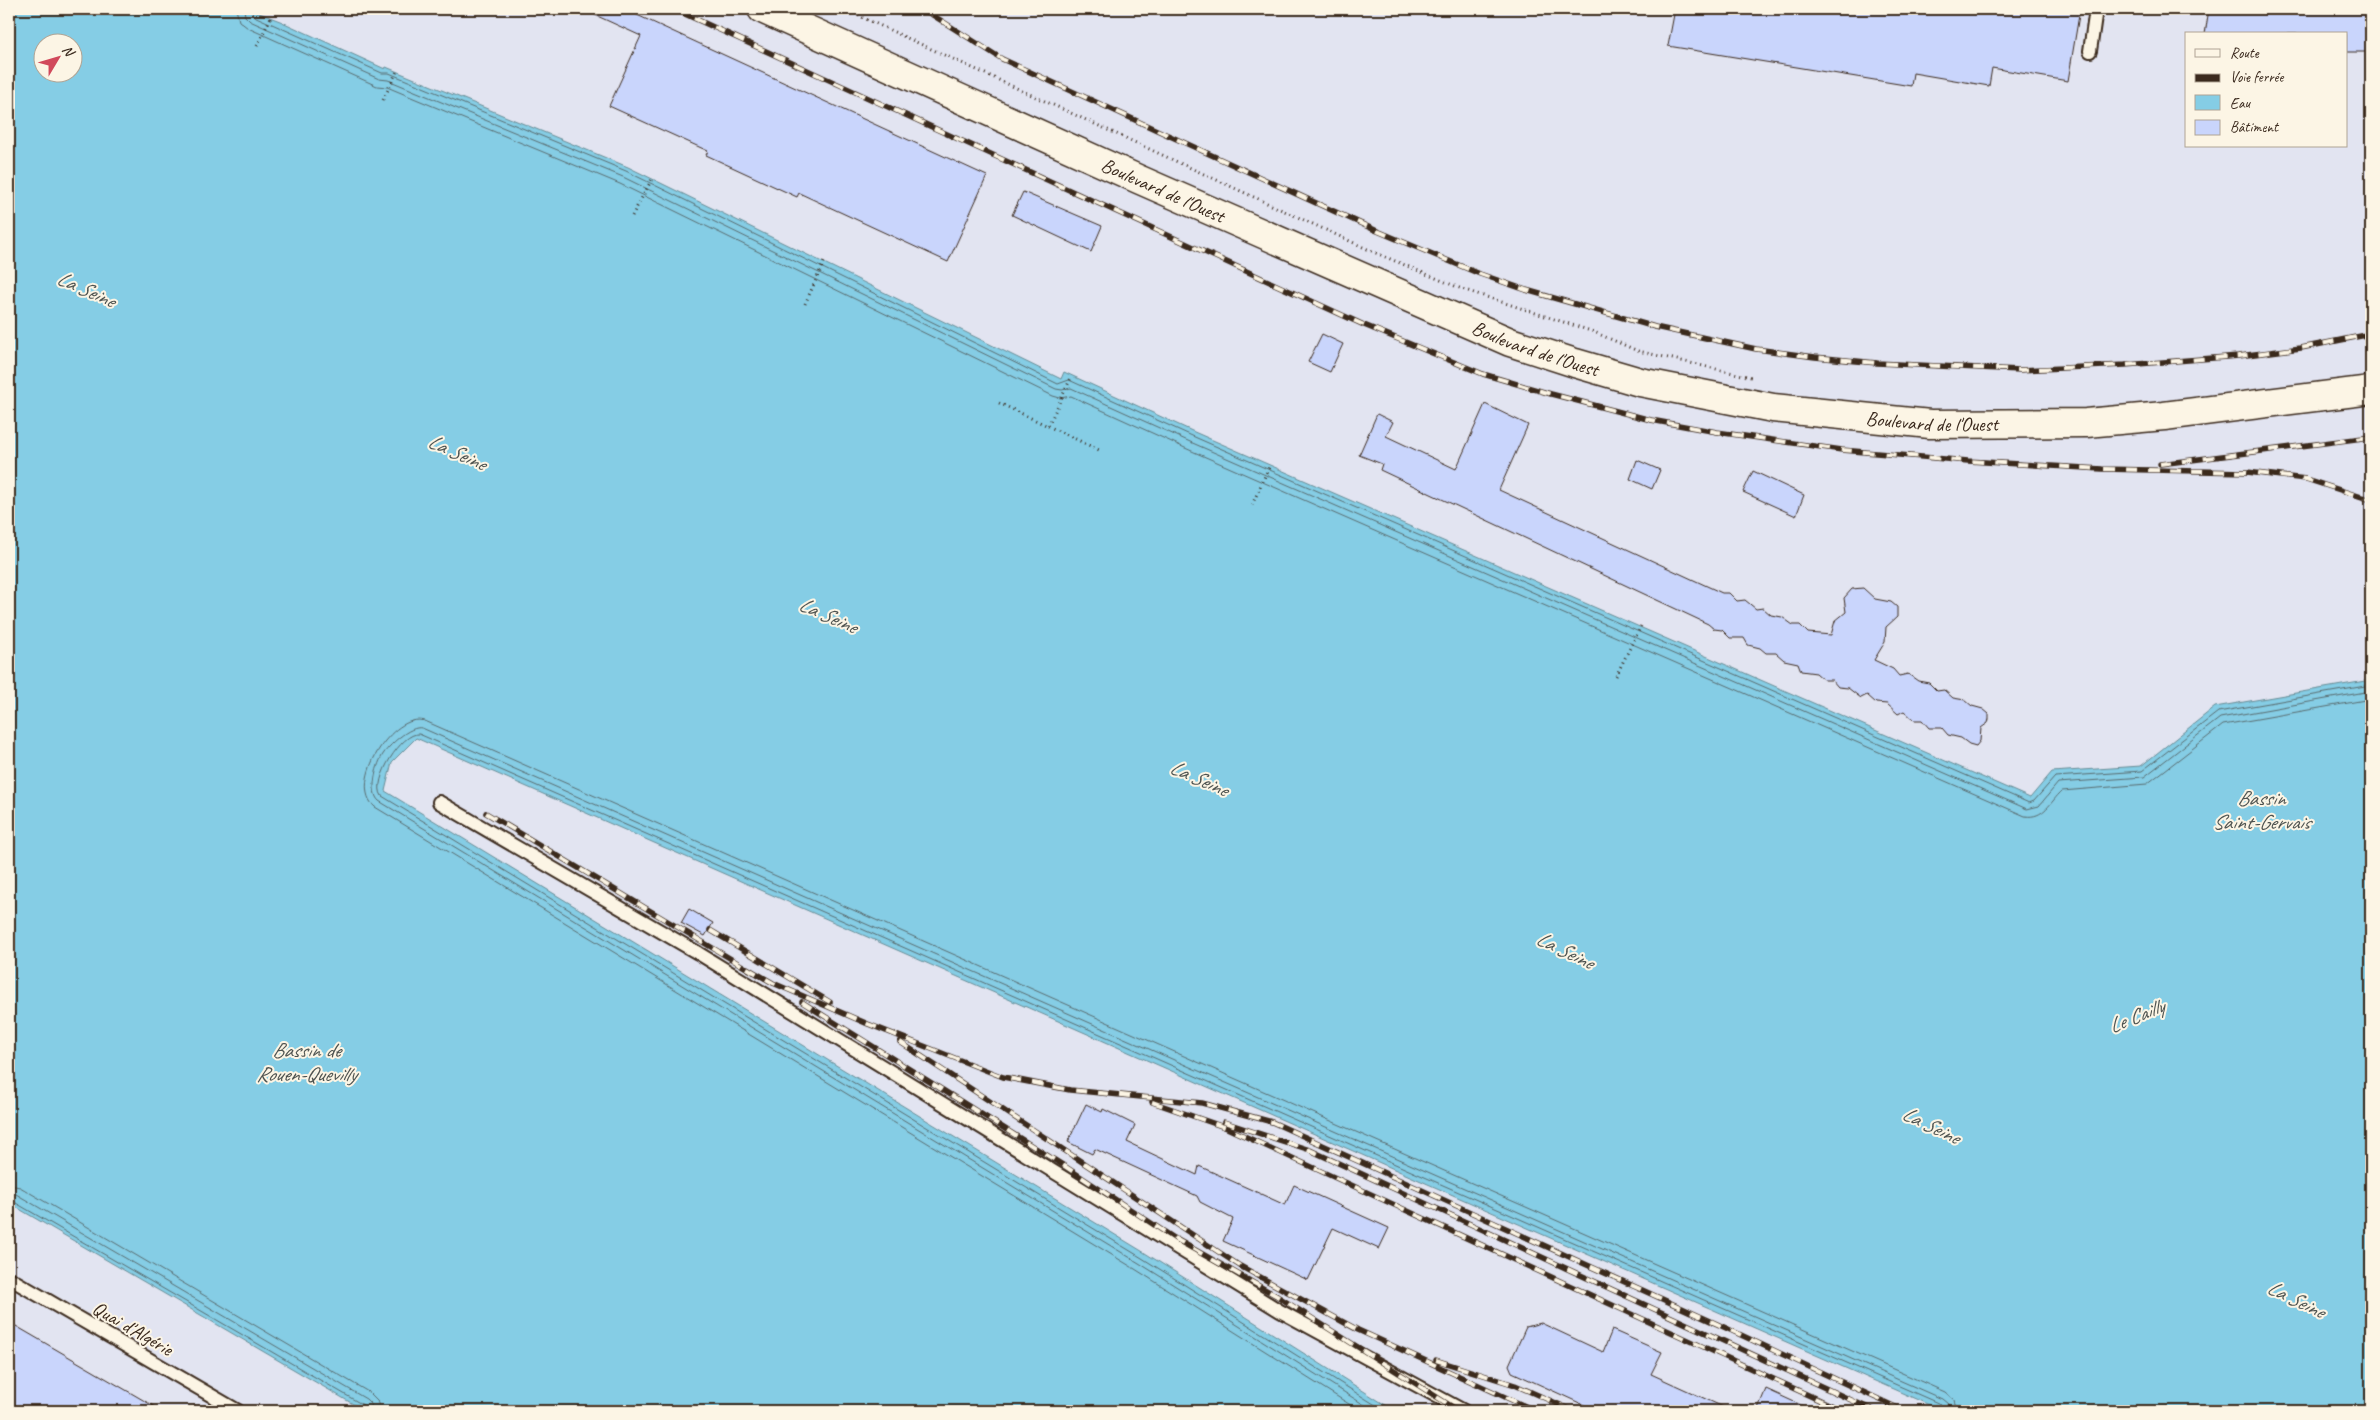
<svg xmlns="http://www.w3.org/2000/svg" width="2380" height="1420" viewBox="0 0 2380 1420" font-family="Caveat,sans-serif">
  <rect width="100%" height="100%" fill="#edebec"/>
  <filter id="ink" filterUnits="userSpaceOnUse"><feTurbulence type="fractalNoise" baseFrequency=".02" numOctaves="2"/><feDisplacementMap in="SourceGraphic" scale="10" xChannelSelector="R" yChannelSelector="G"/><feConvolveMatrix kernelMatrix="1 2 1 2 8 2 1 2 1" color-interpolation-filters="sRGB"/></filter>
  <g filter="url(#ink)">
    <!-- built -->
    <path fill="#e2e4f1" fill-rule="evenodd" d="M105 9H2371V724L2020 799ZM2186 34H2346V146H2186Z
      M416 738 1943 1411H1395L1145 1253 384 791 392 762Z
      M9 1203 365 1411H9Z"/>
    <!-- water -->
    <path fill="#85cde5" stroke="#678c95" fill-rule="evenodd" d="M9 9H249L280 21 385 69 386 67 628 167 1061 379 1064 372 1192 431 2030 798 2052 772 2141 766 2215 707 2371 680V1411H1943L416 738 392 762 385 791 1145 1253 1395 1411H365L9 1203ZM42 42H72V72H42Z"/>
    <g fill="none" stroke-linecap="round" stroke-linejoin="round">
      <!-- shore -->
      <path stroke="#596b6e" stroke-width="1" d="M236 9 239 21 248 28 377 86 387 87 620 184 1053 396 1060 398 1071 396 1185 448 2025 816C2044 819 2050 802 2062 791L2147 784 2223 725 2371 699
        M244 9 245 16 250 21 379 79 388 80 623 177 1056 389 1062 390 1071 388 1188 441 2027 809 2039 806 2058 783 2144 777 2220 718 2371 691
        M250 9 254 16 382 73H389L626 171 1058 384 1069 380 1190 435 2029 803 2034 801 2055 777 2142 771 2218 712 2371 685
        M9 1185 20 1187 370 1393 377 1400 380 1411
        M9 1192 16 1194 366 1399 371 1404 372 1411
        M9 1199 363 1405 366 1411
        M1360 1411 1135 1269 375 807C347 784 393 711 425 721L1945 1392 1954 1400 1957 1411
        M1374 1411 1139 1263 379 801C369 792 376 767 382 756 388 746 410 725 422 728L1942 1399 1948 1404 1949 1411
        M1385 1411 1142 1258 382 796C371 781 402 732 419 734L1940 1404 1943 1411"/>
    </g>
    <!-- building -->
    <path fill="#c9d5fc" stroke="#3b2a1e" d="M582 9H624L987 176 948 262 799 193 797 197 706 155 708 151 609 106 641 36Z
      M1675 9H2080L2068 81 1992 68 1989 86 1913 73 1911 86 1668 46Z
      M2209 9H2371V52H2346V34H2205Z
      M1023 192 1102 226 1091 252 1012 215Z
      M1322 334 1343 344 1330 372 1308 362Z
      M1485 404 1528 425 1499 490 1722 593H1729L1737 601 1745 600 1756 609 1763 608 1771 615 1782 617 1793 625H1800L1808 633 1831 635 1835 621 1846 612 1844 598 1852 589 1863 588 1875 599 1891 602 1897 607V617L1886 627 1885 642 1874 660 1893 669 1899 676 1908 674 1918 681 1929 683 1937 691 1944 690 1953 698 1965 700 1972 706 1983 709 1989 714V719L1988 723 1981 728 1980 741 1976 746 1969 744 1961 738 1948 735 1942 728H1929L1922 720H1914L1904 711 1898 714 1887 704 1876 703 1867 695 1861 698 1848 688 1838 687 1832 680H1824L1816 673 1801 671 1798 663 1784 660 1776 653H1766L1760 648 1748 645 1744 638H1730L1722 630 1714 629 1708 624 1380 470 1382 464 1359 455 1377 414 1393 422 1386 436 1456 469Z
      M1637 460 1660 470 1652 489 1630 479Z
      M1753 471 1804 495 1796 516 1743 492Z
      M689 909 713 923 705 936 681 923Z
      M1086 1104 1102 1112 1103 1109 1135 1125 1127 1142 1197 1175 1199 1166 1285 1205 1294 1185 1389 1228 1379 1249 1333 1228 1308 1280 1223 1241 1233 1219 1200 1202 1197 1196 1095 1149 1092 1154 1068 1142Z
      M9 1322 162 1411H9Z
      M1541 1323 1603 1352 1612 1330 1662 1352 1651 1374 1732 1411H1597L1512 1372 1509 1365 1526 1327Z
      M1766 1389 1814 1411H1757Z"/>
    <g fill="none" stroke-linecap="round" stroke-linejoin="round">
      <defs>
        <path id="service" d="M2090 51 2096 9
          M439 802 698 953 1280 1311 1464 1411
          M9 1278 238 1411"/>
        <g id="secondary">
          <path id="s1" d="M762 9 1138 179 1510 342 1575 363 1640 382 1773 408 1930 424 2086 423 2164 416 2371 390"/>
        </g>
      </defs>
      <!-- service casing -->
      <use href="#service" stroke="#3b2a1e" stroke-width="16"/>
      <!-- secondary casing -->
      <use href="#secondary" stroke="#3b2a1e" stroke-width="31"/>
      <!-- path -->
      <path stroke="#3b2a1e" stroke-width="3" stroke-dasharray="1 4" stroke-linecap="butt" d="M844 9 1376 253 1462 289 1594 332 1638 351 1751 377
        M257 46 271 17
        M383 100 397 71
        M632 216 652 179
        M805 304 824 262
        M999 403 1048 426 1072 376
        M1048 426 1101 451
        M1252 505 1270 465
        M1616 676 1641 626"/>
      <!-- service -->
      <use href="#service" stroke="#fcf5e5" stroke-width="12"/>
      <!-- secondary -->
      <use href="#secondary" stroke="#fcf5e5" stroke-width="28"/>
      <defs>
        <path id="rail" d="M674 9 1364 325 1483 374 1551 394 1651 420 1717 432 1842 450 1968 461 2102 469 2247 472 2306 479 2371 500
          M923 9 1002 59 1375 230 1480 274 1526 290 1655 327 1756 349 1815 357 1877 363 2020 370 2125 365 2239 356 2301 348 2371 334
          M2160 464 2371 437
          M486 813 753 972
          M710 930 830 1002
          M747 968 773 983 868 1024 1003 1077 1070 1090 1202 1103 1272 1122 1726 1328 1904 1411
          M802 1002 1066 1167 1174 1238 1277 1296 1459 1411
          M900 1042 1240 1266 1358 1330 1536 1411
          M1152 1102 1227 1128 1843 1411
          M1224 1122 1310 1150 1875 1411
          M1436 1360 1515 1385 1574 1411"/>
      </defs>
      <!-- rail casing -->
      <use href="#rail" stroke="#3b2a1e" stroke-width="5.5"/>
      <!-- rail -->
      <use href="#rail" stroke="#fcf5e5" stroke-width="4" stroke-dasharray="11" stroke-linecap="butt"/>
    </g>
  </g>
  <g text-anchor="middle" stroke-width="4" stroke-linejoin="round" paint-order="stroke">
    <!-- street labels -->
    <g font-size="20" fill="#3b2a1e" stroke="#fcf5e5">
      <text dy="7" stroke="none"><textPath href="#s1" startOffset="440">Boulevard de l'Ouest</textPath></text>
      <text dy="7" stroke="none"><textPath href="#s1" startOffset="845">Boulevard de l'Ouest</textPath></text>
      <text dy="7" stroke="none"><textPath href="#s1" startOffset="1250">Boulevard de l'Ouest</textPath></text>
      <text transform="translate(133 1328) rotate(30)" y="7">Quai d'Algérie</text>
    </g>
    <!-- water labels -->
    <g font-size="21" font-style="italic" fill="#4e5350" stroke="#fcf5e5">
      <text transform="translate(86 289) rotate(24)" y="7">La Seine</text>
      <text transform="translate(457 452) rotate(24)" y="7">La Seine</text>
      <text transform="translate(828 615) rotate(24)" y="7">La Seine</text>
      <text transform="translate(1199 778) rotate(24)" y="7">La Seine</text>
      <text x="2261" y="805">Bassin<tspan x="2261" dy="24">Saint-Gervais</tspan></text>
      <text transform="translate(1565 950) rotate(26)" y="7">La Seine</text>
      <text transform="translate(2136 1016) rotate(-22)" y="7">Le Cailly</text>
      <text x="306" y="1057">Bassin de<tspan x="306" dy="24">Rouen-Quevilly</tspan></text>
      <text transform="translate(1931 1125) rotate(26)" y="7">La Seine</text>
      <text transform="translate(2296 1299) rotate(26)" y="7">La Seine</text>
    </g>
  </g>
  <!-- margin -->
  <rect width="2380" height="1420" fill="none" stroke="#fcf5e5" stroke-width="30"/>
  <rect x="15" y="15" width="2350" height="1390" fill="none" stroke="#3b2a1e" stroke-width="2" filter="url(#ink)"/>
  <!-- legend -->
  <rect x="2185" y="32" width="162" height="115" fill="#fcf5e5" stroke="#afa495"/>
  <rect x="2195" y="49" width="25" height="8" fill="#fcf5e5" stroke="#afa495"/>
  <text x="2230" y="58" font-size="15" fill="#3b2a1e">Route</text>
  <rect x="2195" y="74" width="25" height="8" fill="#3b2a1e" stroke="#afa495"/>
  <text x="2230" y="82" font-size="15" fill="#3b2a1e">Voie ferrée</text>
  <rect x="2195" y="95" width="25" height="15" fill="#85cde5" stroke="#afa495"/>
  <text x="2230" y="108" font-size="15" fill="#3b2a1e">Eau</text>
  <rect x="2195" y="120" width="25" height="15" fill="#c9d5fc" stroke="#afa495"/>
  <text x="2230" y="132" font-size="15" fill="#3b2a1e">Bâtiment</text>
  <!-- north arrow -->
  <g transform="translate(58 58) rotate(52)"><circle r="24" fill="#fcf5e5" stroke="#afa495"/>
  <path d="M0-4L9 19L0 12L-9 19Z" fill="#d1495b"/>
  <text y="-8" font-size="14" font-weight="bold" text-anchor="middle" fill="#3b2a1e">N</text>
  </g>
</svg>
